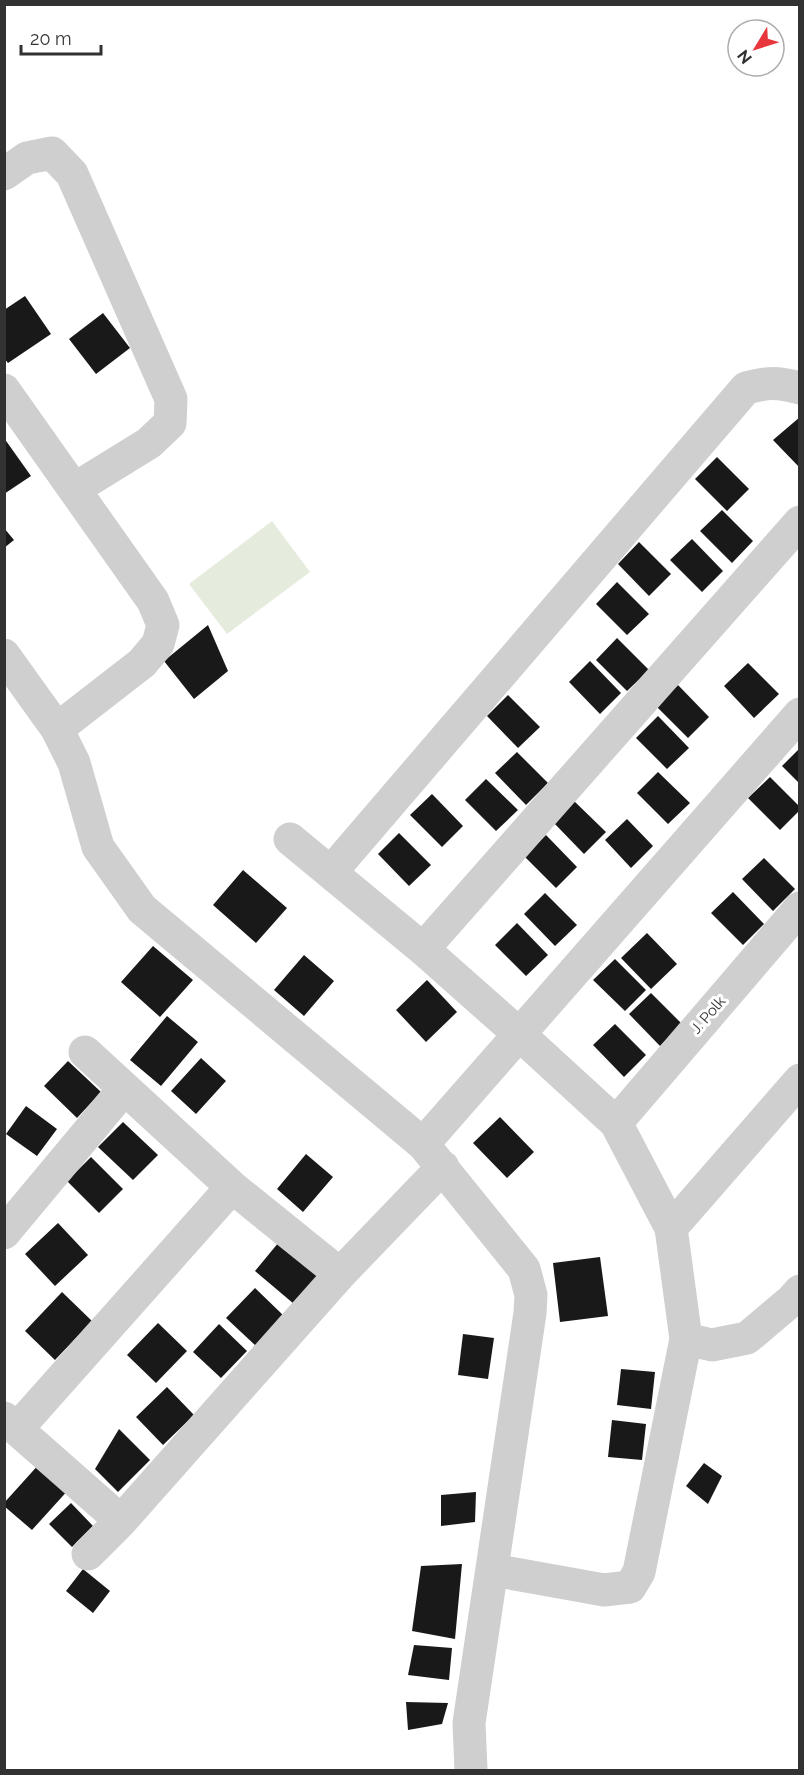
<svg xmlns="http://www.w3.org/2000/svg" width="804" height="1775" viewBox="0 0 804 1775" font-family="Raleway,sans-serif">
  <rect width="100%" height="100%" fill="#fff"/>
  <!-- green -->
  <path fill="#e5ecde" d="M272 521 310 572 227 634 189 584Z"/>
  <!-- building -->
  <path fill="#191919" d="M25 296 51 334 8 363 4 358V310Z
    M103 313 130 348 96 374 69 339Z
    M800 417V468L773 440Z
    M4 438 31 476 4 494Z
    M717 457 749 489 727 511 695 479Z
    M722 510 753 541 732 563 700 531Z
    M4 528 14 540 4 548Z
    M692 539 723 571 702 592 670 560Z
    M639 542 671 574 649 596 618 564Z
    M617 582 649 614 627 635 596 604Z
    M208 625 228 671 194 699 164 661Z
    M617 638 649 670 627 691 596 660Z
    M590 661 621 693 600 714 569 682Z
    M748 663 779 694 754 718 724 686Z
    M678 685 709 717 688 738 656 706Z
    M508 695 540 727 518 748 487 716Z
    M658 716 689 748 667 769 636 738Z
    M800 748V784L782 766Z
    M517 752 548 783 526 805 495 773Z
    M658 772 690 803 668 824 637 793Z
    M770 777 800 807V810L780 830 748 798Z
    M486 779 518 810 496 831 465 800Z
    M432 794 463 826 442 847 410 815Z
    M574 801 606 832 584 854 553 822Z
    M627 819 653 846 631 868 605 840Z
    M399 833 431 865 409 886 378 854Z
    M546 835 577 867 556 888 524 856Z
    M764 858 795 889 773 911 742 879Z
    M243 870 287 908 256 943 213 905Z
    M733 892 764 924 743 945 711 913Z
    M545 893 577 925 555 946 524 914Z
    M517 923 548 955 526 976 495 945Z
    M647 933 677 964 651 989 621 958Z
    M153 946 193 980 160 1017 121 982Z
    M304 955 334 981 304 1016 274 990Z
    M615 959 646 990 625 1011 593 980Z
    M427 980 457 1012 426 1042 396 1010Z
    M651 993 682 1024 660 1046 629 1014Z
    M167 1016 198 1042 161 1086 130 1060Z
    M615 1024 646 1055 624 1077 593 1045Z
    M201 1058 226 1081 196 1114 171 1091Z
    M68 1061 101 1092 77 1118 44 1086Z
    M26 1106 57 1129 37 1156 6 1134Z
    M500 1117 534 1152 507 1178 473 1143Z
    M123 1122 158 1155 133 1180 98 1147Z
    M306 1154 333 1177 303 1212 277 1189Z
    M91 1157 123 1189 99 1213 67 1181Z
    M58 1223 88 1255 55 1286 25 1254Z
    M279 1242 318 1275 294 1304 255 1271Z
    M600 1257 608 1316 560 1322 553 1263Z
    M255 1288 284 1316 256 1346 226 1318Z
    M62 1292 92 1321 55 1360 25 1331Z
    M158 1323 187 1351 156 1383 127 1355Z
    M219 1324 247 1351 221 1378 193 1352Z
    M463 1334 494 1338 488 1379 458 1375Z
    M621 1369 655 1372 651 1409 617 1405Z
    M167 1387 194 1415 163 1445 136 1417Z
    M612 1420 646 1424 642 1460 608 1457Z
    M119 1429 150 1460 118 1492 95 1469Z
    M41 1462 70 1488 32 1530 4 1506V1503Z
    M704 1463 722 1476 708 1504 686 1486Z
    M476 1492 475 1522 441 1526V1495Z
    M71 1503 93 1526 72 1547 49 1524Z
    M462 1564 455 1639 412 1631 421 1566Z
    M83 1569 110 1591 93 1613 66 1591Z
    M414 1645 452 1648 449 1680 408 1675Z
    M406 1702 448 1703 442 1724 408 1730Z"/>
  <g fill="none" stroke-linecap="round" stroke-linejoin="round">
    <!-- minor -->
    <path stroke="#cfcfcf" stroke-width="33" d="M4 174 27 158 52 153 72 174 171 399 170 423 149 443 76 488
      M4 390 153 601 163 625 158 644 142 663 57 729
      M4 655 57 729 74 763 98 847 142 909 423 1144 524 1269 531 1295 530 1313 469 1723 471 1770
      M290 839 423 949 520 1035 616 1123 671 1228 686 1339 639 1572 630 1587 604 1590 493 1570
      M331 872 746 388C769 382 777 382 800 388
      M423 949 800 522
      M85 1052 232 1187 340 1274
      M616 1123 800 908
      M423 1144 800 714
      M671 1228 800 1080
      M4 1233 124 1089
      M686 1339 712 1345 747 1338 792 1300 800 1291
      M4 1418 121 1521
      M17 1429 232 1187
      M88 1554 121 1521 340 1274 443 1167"/>
  </g>
  <g text-anchor="middle" stroke-width="6" stroke-linejoin="round" paint-order="stroke">
    <!-- street labels -->
    <g font-size="15" fill="#323232" stroke="#fff">
      <text transform="translate(708 1015) rotate(-49)" y="5">J. Polk</text>
    </g>
  </g>
  <!-- border -->
  <rect width="804" height="1775" fill="none" stroke="#323232" stroke-width="12"/>
  <!-- north arrow -->
  <g transform="translate(756 48) rotate(232)"><circle r="28" fill="#ffffff" stroke="#adadad" stroke-width="1.5"/>
  <path d="M0-4.5L10 22L0 15L-10 22Z" fill="#e7373c"/>
  <text y="-9" font-size="16" font-weight="bold" text-anchor="middle" fill="#323232">N</text>
  </g>
  <!-- scale -->
  <path d="M21 45v9h80v-9" fill="none" stroke="#323232" stroke-width="3"/>
  <text x="30" y="45" font-size="18" fill="#323232" stroke="#ffffff" stroke-width="4.5" paint-order="stroke">20 m</text>
</svg>
